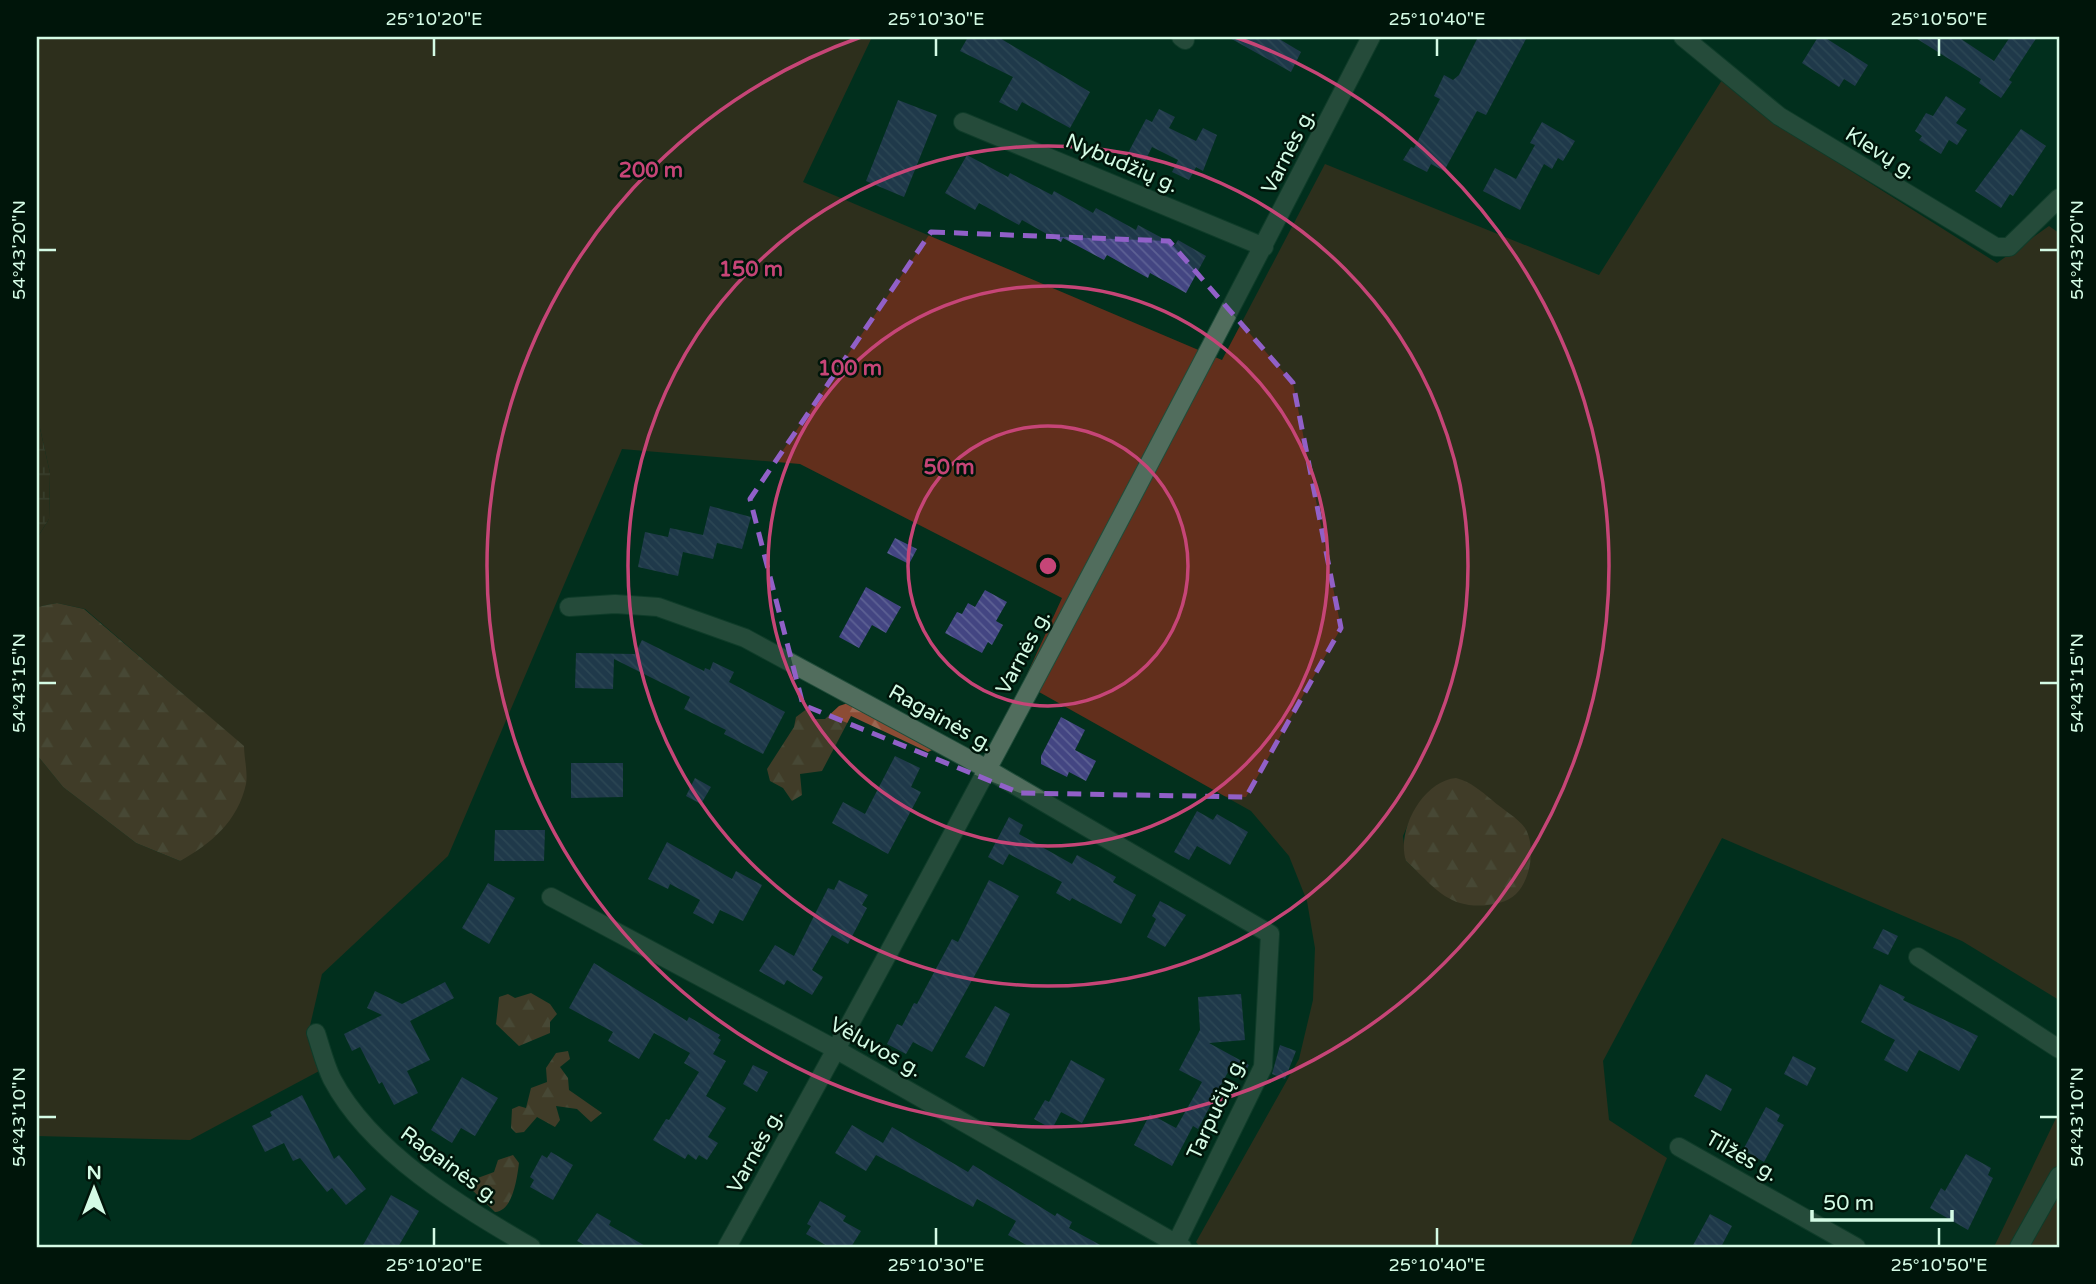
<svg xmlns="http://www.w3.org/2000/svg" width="2096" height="1284" viewBox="0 0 2096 1284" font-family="'Varela Round',sans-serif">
  <defs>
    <pattern id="forest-firs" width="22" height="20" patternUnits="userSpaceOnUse" patternTransform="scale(1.75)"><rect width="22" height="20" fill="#8c4c35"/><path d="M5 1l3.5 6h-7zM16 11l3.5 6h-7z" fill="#9b6752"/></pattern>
    <pattern id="wetland-marsh" width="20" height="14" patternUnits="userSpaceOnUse" patternTransform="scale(1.75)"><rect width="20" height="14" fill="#622f1c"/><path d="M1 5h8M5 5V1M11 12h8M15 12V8" fill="none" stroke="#784e3d"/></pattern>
    <pattern id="building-back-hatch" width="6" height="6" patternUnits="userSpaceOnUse" patternTransform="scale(1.75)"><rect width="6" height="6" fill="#434582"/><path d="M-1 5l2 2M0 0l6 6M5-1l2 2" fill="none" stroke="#5d6194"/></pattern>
  </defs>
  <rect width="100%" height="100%" fill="#02301d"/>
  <!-- green -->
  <path fill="#622f1c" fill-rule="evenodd" d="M37 37H872L803 182 1222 360 1325 164 1599 275 1722 80 1778 125 1997 263 2049 226 2059 233V1000L1962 941 1722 838 1603 1061 1609 1120 1667 1158 1630 1247H1200L1196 1242 1299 1059 1313 1000 1315 948 1307 901 1289 856 1251 811 1023 683 1062 598 800 464 622 449 448 856 322 974 309 1030 321 1070 190 1140 37 1136V755L63 787 136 843 180 861 243 746 85 609 57 603 37 607V538L49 519 50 473 37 415ZM1409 822 1496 903C1453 911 1436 888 1406 861L1403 836Z
    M2059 1112V1247H1994Z"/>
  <!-- forest -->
  <path fill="url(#forest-firs)" d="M57 603 84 609 244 746C244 757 248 773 246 784 238 821 211 844 180 861L136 843 63 787 37 755V607Z
    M851 702 936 748 928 752 851 716 822 771 800 774 802 795 792 801 783 788 770 781 767 769 794 727 796 717 808 708 815 719H825L839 706Z
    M1456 778C1471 782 1481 791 1492 800 1502 809 1518 818 1525 828 1536 846 1531 879 1516 894 1504 906 1476 908 1460 903 1439 897 1422 875 1406 861 1396 830 1423 781 1456 778Z
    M531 993 550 1004 557 1014 550 1022V1033L519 1046 496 1024 499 997 508 994 515 998Z
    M568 1051 570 1059 560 1067 568 1078 569 1090 602 1113 591 1122 577 1109 556 1106 560 1120 555 1127 537 1117 524 1132 516 1133 511 1128 512 1109 519 1106 526 1108 531 1088 547 1082 546 1068 556 1053Z
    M513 1155 519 1163C517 1178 513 1211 495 1212L468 1186 475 1179 494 1172 498 1160Z"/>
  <!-- wetland -->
  <path fill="url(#wetland-marsh)" d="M37 415 50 473 49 519 37 538Z"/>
  <!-- building -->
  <path fill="url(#building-back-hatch)" d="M968 37H998L1090 92 1070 128 1022 102 1017 111 999 102 1013 77 960 51Z
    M1228 37H1276L1301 52 1291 72Z
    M1478 37H1527L1486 115 1477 111 1444 171 1431 164 1427 172 1403 160 1411 147 1414 148 1440 99 1434 96 1444 75 1453 80 1459 75Z
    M1818 37H1824L1868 65 1855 86 1844 79 1839 87 1802 63Z
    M1914 37H1958L1994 61 2010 37H2037L2009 80 2012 82 2001 98 1979 83 1981 79Z
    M1946 96 1966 109 1956 123 1967 130 1957 145 1949 140 1941 154 1919 140 1922 136 1915 131 1926 113 1933 116Z
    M898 100 937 115 904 197 866 181Z
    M1159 109 1175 117 1169 128 1196 141 1203 128 1217 135 1203 171 1196 167 1189 180 1172 172 1178 160 1152 147 1145 161 1128 153 1146 119 1152 122Z
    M1542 122 1575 141 1563 161 1558 158 1552 169 1544 164 1520 210 1483 191 1495 168 1516 179 1535 145 1530 143Z
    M2021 129 2046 146 2013 196 2010 194 2001 208 1975 191Z
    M967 155 1008 177 1010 173 1052 195 1054 191 1093 213 1096 208 1136 230 1138 225 1175 245 1178 240 1206 256 1186 293 1150 273 1148 278 1107 255 1104 260 1063 238 1061 242 1022 220 1019 225 979 203 975 210 945 193Z
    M710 506 751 517 742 549 717 543 713 559 683 552 678 576 638 567 645 532 668 537 670 528 703 535Z
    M895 538 917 549 909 564 887 553Z
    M866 587 901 607 886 633 872 625 859 648 839 637Z
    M985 590 1007 602 996 621 1003 625 992 645 988 642 982 653 945 633 957 612 962 614 968 603 975 607Z
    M642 640 704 671 705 668 710 670 713 662 734 672 729 682 785 712 763 754 724 734 726 730 684 709 690 697 614 659 613 689 575 688 576 653 635 654Z
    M1061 717 1085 730 1075 750 1096 761 1086 781 1069 772 1067 777 1041 764V756Z
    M895 756 920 768 911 787 921 792 888 854 832 823 843 802 865 814Z
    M571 763H623V797L571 798Z
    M695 778 711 787 701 804 686 796Z
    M1197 811 1213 820 1217 814 1248 832 1230 865 1197 846 1189 860 1174 852Z
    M1009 817 1023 825 1019 834 1072 864 1077 855 1116 877 1113 882 1136 895 1121 924 1072 898 1070 901 1056 893 1062 882 1009 854 1003 865 988 857Z
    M495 830H545L544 861H494Z
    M667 842 732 879 736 871 762 885 743 921 720 910 713 924 693 913 700 900 670 884 668 889 648 879Z
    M839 880 868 895 862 905 867 908 848 944 832 935 812 970 823 977 812 995 787 980 784 985 759 971 775 945 794 956 828 888 834 890Z
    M989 880 1019 896 932 1052 913 1042 906 1054 887 1044 897 1024 902 1026 914 1003 917 1004 952 939 958 942Z
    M488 883 515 898 489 944 462 928Z
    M1160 901 1186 915 1165 947 1147 937 1156 919 1152 916Z
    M1883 929 1898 936 1888 955 1873 948Z
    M594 963 687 1021 689 1017 720 1035 718 1038 721 1040 713 1054 726 1061 706 1096 726 1108 708 1137 718 1143 707 1160 699 1155 696 1160 688 1154 685 1159 653 1140 666 1119 669 1120 699 1072 684 1063 690 1053 654 1033 639 1059 608 1041 613 1032 569 1008Z
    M445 982 454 998 410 1021 430 1060 407 1071 418 1093 394 1105 382 1082 379 1084 360 1047 352 1051 344 1034 382 1015 367 1008 375 991 402 1004Z
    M1880 984 1905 997 1903 1000 1978 1036 1959 1071 1919 1050 1907 1072 1884 1060 1895 1040 1861 1022Z
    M1241 994 1245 1040 1209 1043 1249 1065 1241 1079 1228 1072 1198 1129 1193 1126 1172 1166 1134 1145 1150 1114 1176 1128 1202 1082 1179 1070 1200 1030 1198 997Z
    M995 1006 1010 1014 984 1067 965 1057Z
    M1280 1045 1296 1051 1285 1079 1272 1074Z
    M1793 1056 1816 1068 1807 1086 1784 1074Z
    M1071 1060 1105 1079 1082 1123 1061 1112 1052 1129 1034 1119 1045 1100 1049 1102Z
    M753 1065 768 1072 757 1092 743 1084Z
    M1706 1074 1732 1089 1721 1111 1694 1096Z
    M462 1077 498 1098 475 1136 461 1128 452 1143 431 1130Z
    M302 1095 334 1159 339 1155 366 1189 346 1205 332 1188 327 1192 300 1158 293 1161 284 1143 265 1152 252 1126 272 1116 270 1112Z
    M1766 1107 1780 1115 1777 1121 1784 1125 1764 1162 1743 1150Z
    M852 1125 883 1143 892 1127 968 1172 973 1165 1055 1216 1057 1213 1072 1222 1069 1228 1104 1247H1030L1008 1235 1016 1221 977 1199 973 1207 876 1155 866 1171 835 1153Z
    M551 1152 573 1165 553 1200 530 1187 534 1180 530 1177 542 1155 547 1158Z
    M1966 1154 1991 1168 1988 1175 1993 1178 1968 1230 1930 1208 1941 1188 1945 1191Z
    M391 1195 419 1211 398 1247H362Z
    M820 1201 846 1216 843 1221 861 1231 851 1247H829L806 1234 811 1226 807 1224Z
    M597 1213 611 1221 609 1225 647 1247H588L577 1241Z
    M1710 1214 1732 1226 1721 1247H1692Z"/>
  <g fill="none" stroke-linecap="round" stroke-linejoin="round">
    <defs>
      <path id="minor" d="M1181 37 1185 40
        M1683 37 1779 116 1996 247H2009L2059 198
        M963 122 1264 247
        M569 607 615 604 658 607 745 638 987 769 1270 934 1263 1067 1176 1244
        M551 897 837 1050 1182 1247
        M1918 957 2059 1049
        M316 1033C321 1048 325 1065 332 1079 371 1153 461 1206 531 1247
        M1679 1147 1856 1247
        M727 1247C949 848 1162 443 1371 37
        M2019 1247 2059 1176"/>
    </defs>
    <!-- minor casing -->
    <use href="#minor" stroke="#1f4c39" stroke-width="20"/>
    <!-- minor -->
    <use href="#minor" stroke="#516d5d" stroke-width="18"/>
  </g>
  <!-- marked area -->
  <path d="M0 0H2096V1284H0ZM931 232 1169 241 1293 383 1341 628 1246 797 1020 793 803 705 750 499Z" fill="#02301d" fill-opacity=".55" fill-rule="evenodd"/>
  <path fill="none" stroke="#9160c8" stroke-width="5" stroke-dasharray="14 9" stroke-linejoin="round" d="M931 232 1169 241 1293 383 1341 628 1246 797 1020 793 803 705 750 499Z"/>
  <!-- ticks -->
  <path fill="none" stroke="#d4fbe5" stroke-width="2.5" d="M434 38V56M936 38V56M1437 38V56M1939 38V56M38 250H56M2040 250H2058M38 683H56M2040 683H2058M38 1117H56M2040 1117H2058M434 1228V1246M936 1228V1246M1437 1228V1246M1939 1228V1246"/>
  <!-- distance rings -->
  <g fill="none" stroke="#c64577" stroke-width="3.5">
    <circle cx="1048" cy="566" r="140"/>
    <circle cx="1048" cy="566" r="280"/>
    <circle cx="1048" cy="566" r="420"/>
    <path d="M1235 37A561 561 0 1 1 861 37"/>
  </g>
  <g text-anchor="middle" stroke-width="5" stroke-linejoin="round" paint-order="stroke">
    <!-- street labels -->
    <g font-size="21" fill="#d4fbe5" stroke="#00150a">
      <text transform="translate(1288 151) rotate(-63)" y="7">Varnės g.</text>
      <text transform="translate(1881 153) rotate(32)" y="7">Klevų g.</text>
      <text transform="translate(1122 163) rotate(23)" y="7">Nybudžių g.</text>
      <text transform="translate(1023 652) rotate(-62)" y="7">Varnės g.</text>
      <text transform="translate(941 718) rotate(29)" y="7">Ragainės g.</text>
      <text transform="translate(876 1047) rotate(29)" y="7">Vėluvos g.</text>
      <text transform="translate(1216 1108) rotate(-65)" y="7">Tarpučių g.</text>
      <text transform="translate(755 1151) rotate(-61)" y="7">Varnės g.</text>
      <text transform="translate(1742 1156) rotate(30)" y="7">Tilžės g.</text>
      <text transform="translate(450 1165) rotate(36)" y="7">Ragainės g.</text>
    </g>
  </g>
  <circle cx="1048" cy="566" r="10" fill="#c64577" stroke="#00150a" stroke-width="3.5"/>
  <g font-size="21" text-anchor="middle" font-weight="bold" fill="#c64577" stroke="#00150a" stroke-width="5" stroke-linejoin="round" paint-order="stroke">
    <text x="651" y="177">200 m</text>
    <text x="751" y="276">150 m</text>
    <text x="850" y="375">100 m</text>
    <text x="949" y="474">50 m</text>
  </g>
  <!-- border -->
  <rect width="2096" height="1284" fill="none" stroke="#00150a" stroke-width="77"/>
  <!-- north arrow -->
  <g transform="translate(94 1189)" stroke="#00150a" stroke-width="5" paint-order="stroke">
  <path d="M0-5L12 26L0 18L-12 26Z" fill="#d4fbe5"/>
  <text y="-10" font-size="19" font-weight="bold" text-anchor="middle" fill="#d4fbe5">N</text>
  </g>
  <!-- scale -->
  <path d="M1812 1210v10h140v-10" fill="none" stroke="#d4fbe5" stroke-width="3.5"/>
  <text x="1823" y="1210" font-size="21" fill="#d4fbe5" stroke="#00150a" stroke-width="5" paint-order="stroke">50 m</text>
  <rect x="38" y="38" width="2020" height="1208" fill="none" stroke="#d4fbe5" stroke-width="2.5"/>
  <g font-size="18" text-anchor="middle" fill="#d4fbe5">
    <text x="434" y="25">25°10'20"E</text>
    <text x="936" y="25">25°10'30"E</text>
    <text x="1437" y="25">25°10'40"E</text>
    <text x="1939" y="25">25°10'50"E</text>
    <text transform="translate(19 250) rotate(-90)" y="6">54°43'20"N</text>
    <text transform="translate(2077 250) rotate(-90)" y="6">54°43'20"N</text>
    <text transform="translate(19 683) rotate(-90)" y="6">54°43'15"N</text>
    <text transform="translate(2077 683) rotate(-90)" y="6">54°43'15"N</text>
    <text transform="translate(19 1117) rotate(-90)" y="6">54°43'10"N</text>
    <text transform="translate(2077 1117) rotate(-90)" y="6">54°43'10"N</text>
    <text x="434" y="1271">25°10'20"E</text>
    <text x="936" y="1271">25°10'30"E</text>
    <text x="1437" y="1271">25°10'40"E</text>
    <text x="1939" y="1271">25°10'50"E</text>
  </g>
</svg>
